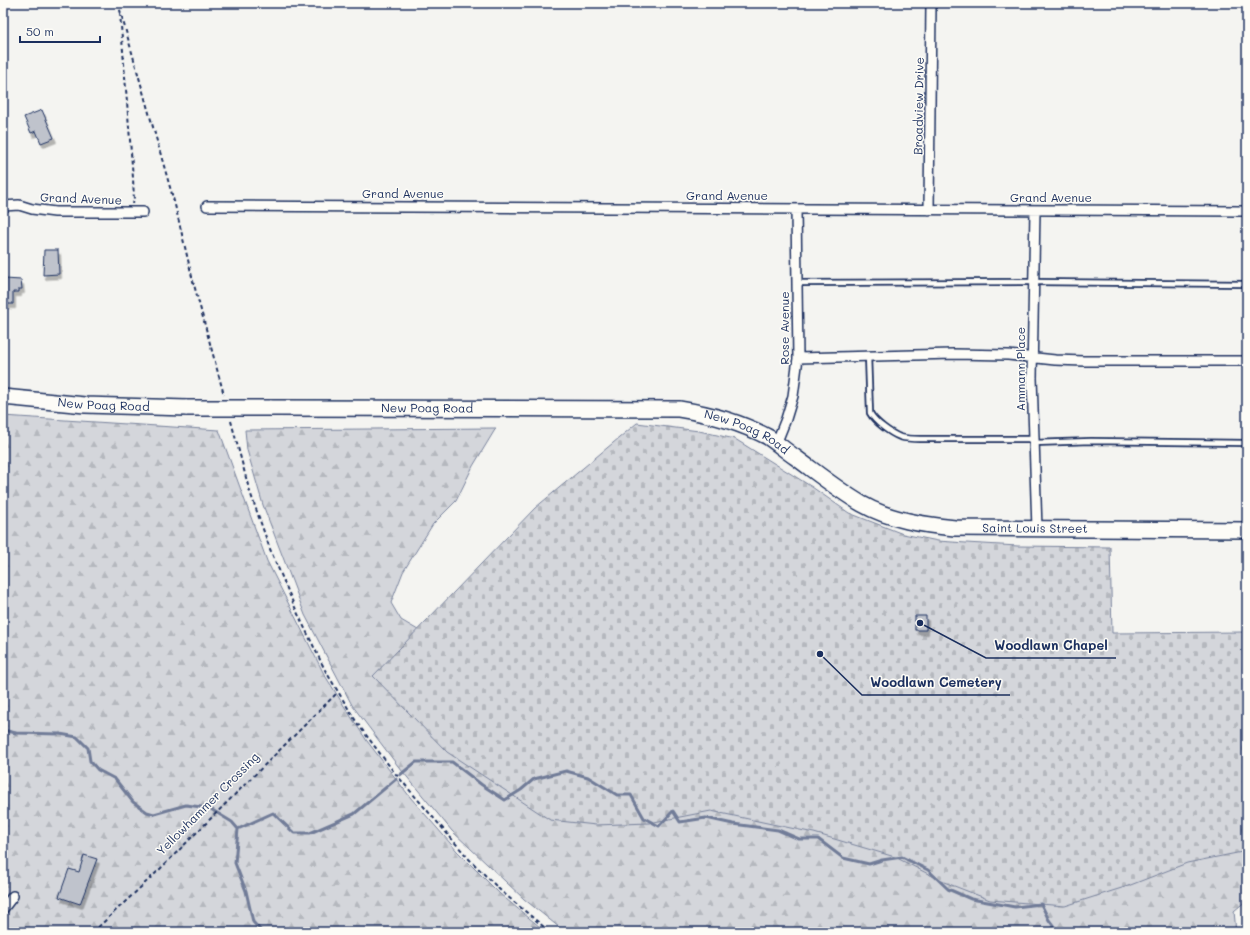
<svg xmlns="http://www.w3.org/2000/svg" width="1250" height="935" viewBox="0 0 1250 935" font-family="Mali,sans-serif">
  <defs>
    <pattern id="forest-firs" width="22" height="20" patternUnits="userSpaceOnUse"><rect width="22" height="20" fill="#d4d6db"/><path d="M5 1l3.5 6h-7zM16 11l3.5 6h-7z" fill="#b5b8be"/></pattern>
    <pattern id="cemetery-stones" width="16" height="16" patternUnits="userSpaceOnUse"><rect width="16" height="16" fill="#d4d6db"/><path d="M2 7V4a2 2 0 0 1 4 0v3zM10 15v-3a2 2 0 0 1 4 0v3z" fill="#b5b8be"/></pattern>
    <filter id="shadow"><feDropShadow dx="2.5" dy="4.5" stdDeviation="0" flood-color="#0004"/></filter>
  </defs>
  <rect width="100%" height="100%" fill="#f4f4f1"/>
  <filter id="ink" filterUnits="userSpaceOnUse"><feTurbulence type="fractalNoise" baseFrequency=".025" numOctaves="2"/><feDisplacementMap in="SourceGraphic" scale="8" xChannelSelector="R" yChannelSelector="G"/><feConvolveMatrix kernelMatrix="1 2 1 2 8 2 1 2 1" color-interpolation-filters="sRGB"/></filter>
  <g filter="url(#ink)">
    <!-- forest -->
    <path fill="url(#forest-firs)" stroke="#78829c" d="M3 416 219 430 267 561 324 674 346 709 367 741 410 797 457 851 500 894 546 932H3Z
      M496 428 473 466 456 501 433 524 403 572 391 603 401 620 423 633 1247 766V900L1234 911 1236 932H565L524 899 452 831 398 766 352 705 305 615 263 505 247 450 245 430Z"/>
    <!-- cemetery -->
    <path fill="url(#cemetery-stones)" stroke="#78829c" d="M637 423 699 431 735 439 812 487 849 513 903 534 938 541 966 543 1018 546 1110 547 1112 633 1247 632V851L1187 863 1128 886 1065 906 990 900 944 882 895 857 814 833 711 811 649 823 596 825 550 820 447 752 373 676 535 508Z"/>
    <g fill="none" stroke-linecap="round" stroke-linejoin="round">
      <!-- stream -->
      <path stroke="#717c98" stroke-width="3" d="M3 730 16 733 60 734 77 737 88 748 90 761 98 770 115 779 133 802 147 812 154 814 186 805 209 808 232 822 238 829 235 863 246 891 253 922 262 932
        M400 775 416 762H452L482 785 505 800 521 790 534 779 566 771 588 777 617 795H631L644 818 659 826 673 811 680 822 706 818 733 824 778 830 799 839H818L843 858 869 864 882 860 902 857 928 870 948 889 971 899 1015 907 1041 904 1049 920 1058 932
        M238 829 273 813 294 833H310L354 814 396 779"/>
    </g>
    <!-- building -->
    <path fill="#bfc3cc" stroke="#1b2f5e" filter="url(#shadow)" d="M42 110 54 138 41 143 36 131 31 133 24 117Z
      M44 250H58L59 274 43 275Z
      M5 279 21 280 22 289H19V292H13V304H6V299H3V281H5Z
      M915 616H926V630H915Z
      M84 855 97 859 80 904 59 897 69 869 79 872Z"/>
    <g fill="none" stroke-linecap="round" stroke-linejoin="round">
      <defs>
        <path id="service" d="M796 283 1034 282 1247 284
          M868 355 870 413C875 422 890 433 900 437 907 439 913 439 920 439H1034
          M1034 443 1091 441 1247 443"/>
        <path id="minor" d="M3 206 19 205 32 209 55 212H143
          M207 206C553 206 900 209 1247 211
          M929 210 931 3
          M1035 210 1032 378 1037 529
          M798 358 953 354 1008 355 1055 360 1084 361H1247
          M776 444 786 419 793 396 798 358 796 209
          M3 909 13 896"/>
        <g id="primary">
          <path id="s1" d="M3 397 85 405 187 408"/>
          <path id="s2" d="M270 408 679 409C710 414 740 422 768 437 777 443 786 451 795 457 817 473 838 490 862 504 890 520 924 525 955 528L1247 530"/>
        </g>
      </defs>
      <!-- service casing -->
      <use href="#service" stroke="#1b2f5e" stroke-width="8"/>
      <!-- minor casing -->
      <use href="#minor" stroke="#1b2f5e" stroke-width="12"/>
      <!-- primary casing -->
      <use href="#primary" stroke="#1b2f5e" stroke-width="18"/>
      <!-- path -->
      <path stroke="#1b2f5e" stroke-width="2" stroke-dasharray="4 3" stroke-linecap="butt" d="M118 3 175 205 193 281 224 395
        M120 13 133 178 134 200 133 204
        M231 421 249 489 270 549 297 612 325 670 357 723 394 772 469 859 501 891 550 932
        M93 932 158 871 338 692"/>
      <!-- service -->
      <use href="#service" stroke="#fdfcf7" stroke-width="4.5"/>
      <!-- minor -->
      <use href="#minor" stroke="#fdfcf7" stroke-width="9"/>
      <!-- primary -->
      <use href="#primary" stroke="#fdfcf7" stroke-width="15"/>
      <defs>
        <path id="primary-bridge" d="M187 408H270"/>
      </defs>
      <!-- primary-bridge casing -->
      <use href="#primary-bridge" stroke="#1b2f5e" stroke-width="18" stroke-linecap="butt"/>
      <!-- primary-bridge -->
      <use href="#primary-bridge" stroke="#fdfcf7" stroke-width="15"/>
    </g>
  </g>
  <g text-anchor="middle" stroke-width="3" stroke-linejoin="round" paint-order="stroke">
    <!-- street labels -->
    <g font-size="12" fill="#1b2f5e" stroke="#fdfcf7">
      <text transform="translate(919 106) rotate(-89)" y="4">Broadview Drive</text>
      <text x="403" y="198">Grand Avenue</text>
      <text x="727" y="200">Grand Avenue</text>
      <text x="1051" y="202">Grand Avenue</text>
      <text transform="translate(81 199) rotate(2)" y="4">Grand Avenue</text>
      <text transform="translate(785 328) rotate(-90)" y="4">Rose Avenue</text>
      <text transform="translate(1021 369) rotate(-90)" y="4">Ammann Place</text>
      <text dy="4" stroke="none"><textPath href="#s1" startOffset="101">New Poag Road</textPath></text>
      <text dy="4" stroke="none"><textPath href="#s2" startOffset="157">New Poag Road</textPath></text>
      <text dy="4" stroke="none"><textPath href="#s2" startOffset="481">New Poag Road</textPath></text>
      <text dy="4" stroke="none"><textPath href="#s2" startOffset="795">Saint Louis Street</textPath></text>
      <text transform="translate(208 804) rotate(-45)" y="4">Yellowhammer Crossing</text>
    </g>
  </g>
  <!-- callouts -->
  <path fill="none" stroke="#1b2f5e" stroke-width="1.5" d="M920 623L986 658H1116M820 654L862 695H1010"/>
  <g fill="#1b2f5e" stroke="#fdfcf7" stroke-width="1.5">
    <circle cx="920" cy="623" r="4"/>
    <circle cx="820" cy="654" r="4"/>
  </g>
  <g font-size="13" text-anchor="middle" font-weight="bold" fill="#1b2f5e" stroke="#fdfcf7" stroke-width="3" stroke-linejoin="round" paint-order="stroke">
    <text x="1051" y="650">Woodlawn Chapel</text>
    <text x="936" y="687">Woodlawn Cemetery</text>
  </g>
  <!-- margin -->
  <rect width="1250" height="935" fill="none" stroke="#fdfcf7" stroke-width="16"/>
  <rect x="8" y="8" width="1234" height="919" fill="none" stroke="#1b2f5e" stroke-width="1.5" filter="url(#ink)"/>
  <!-- scale -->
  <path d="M20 36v6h80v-6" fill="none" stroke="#1b2f5e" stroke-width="2"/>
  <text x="26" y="36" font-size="12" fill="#1b2f5e" stroke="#fdfcf7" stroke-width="3" paint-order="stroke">50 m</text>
</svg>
